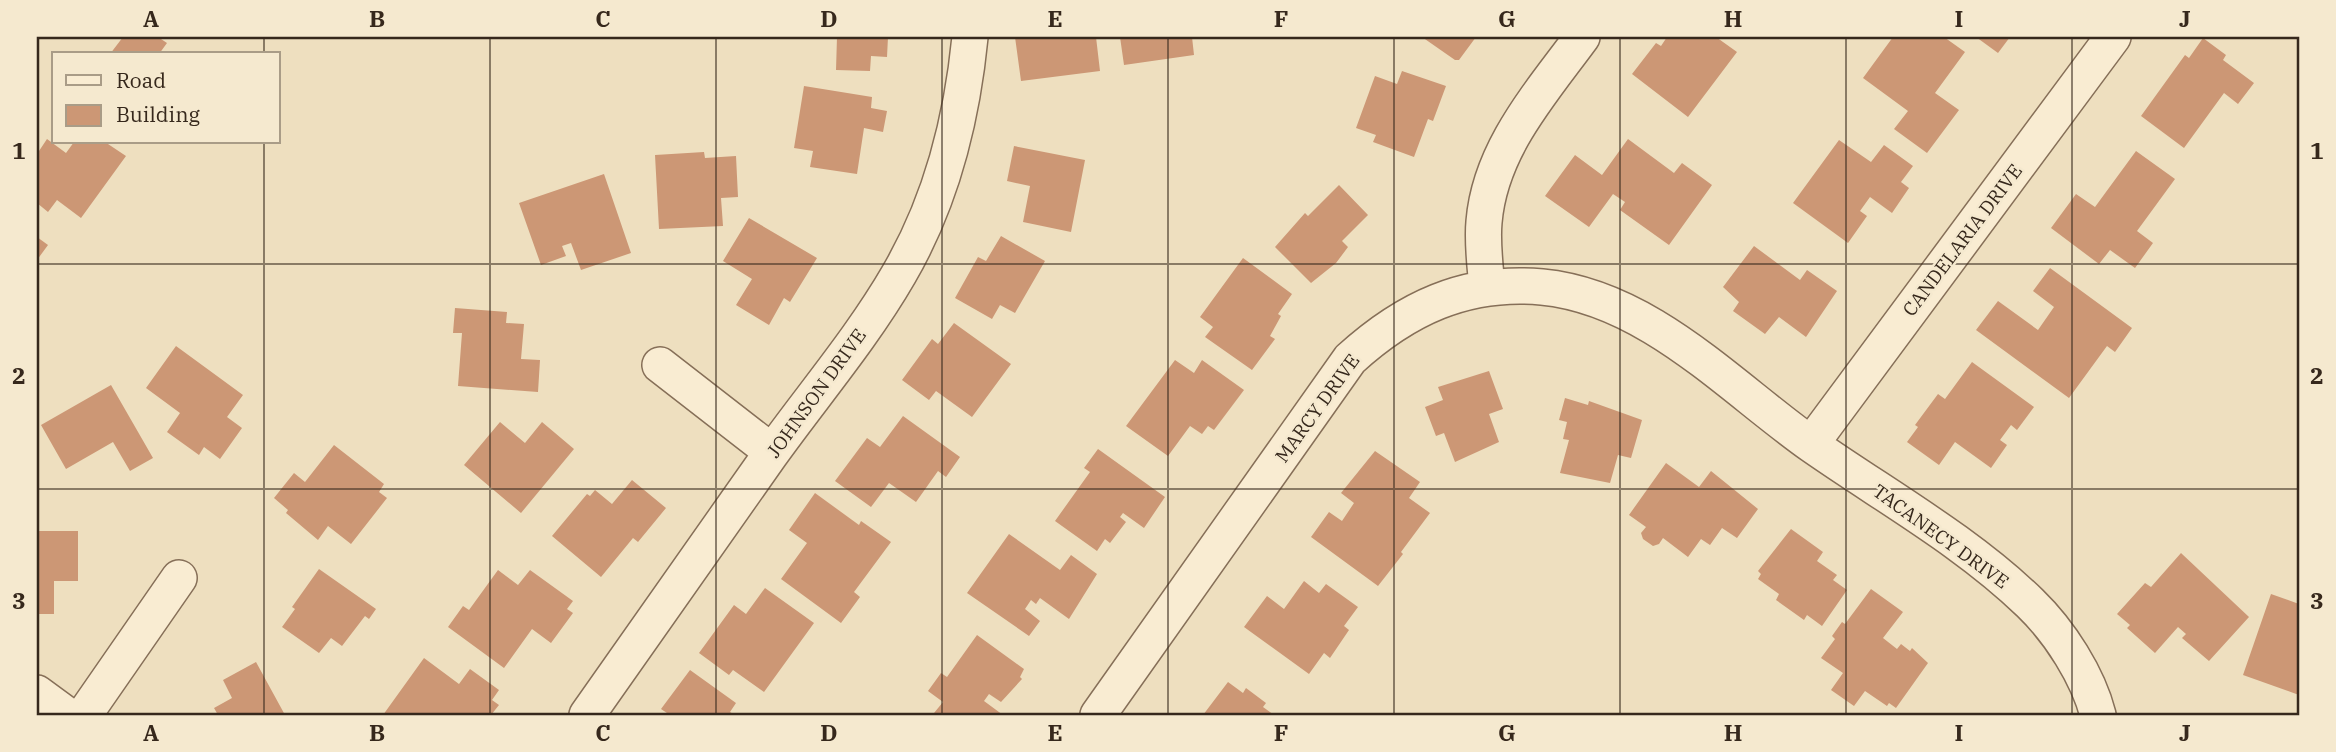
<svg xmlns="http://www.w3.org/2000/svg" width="2336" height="752" viewBox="0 0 2336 752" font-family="'IBM Plex Serif',serif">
  <rect width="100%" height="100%" fill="#eedfbf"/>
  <!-- building -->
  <path fill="#cc9775" d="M123 37H158L167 43 159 54H110Z
    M837 37H888L887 57 871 56 870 71 836 70Z
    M1015 37H1096L1100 71 1021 81Z
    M1120 37H1192L1194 55 1124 65Z
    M1422 37H1476L1459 60H1455Z
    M1667 37H1716L1737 52 1688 117 1632 74 1656 43 1661 46Z
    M1893 37H1944L1965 52 1935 93 1959 110 1927 153 1894 129 1908 111 1863 78Z
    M1976 37H2010L1998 53Z
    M2203 38 2226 55 2223 60 2254 83 2238 104 2224 93 2184 148 2141 116 2185 55 2189 58Z
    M1402 71 1446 86 1433 121 1428 119 1414 157 1373 142 1376 135 1356 128 1375 76 1397 84Z
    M804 86 872 97 871 108 887 111 883 132 864 128 857 174 810 167 813 151 794 148Z
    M47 139 66 153 74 142H105L126 156 81 218 57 200 48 212 37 203V154Z
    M1628 139 1674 173 1682 163 1712 185 1669 245 1620 210 1625 202 1613 194 1589 227 1545 196 1575 155 1602 175Z
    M1839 140 1871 162 1884 145 1913 166 1901 182 1909 188 1892 213 1870 197 1860 211 1867 216 1848 243 1793 203Z
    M1014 146 1085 160 1071 232 1023 222 1030 186 1007 181Z
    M2136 151 2175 179 2137 231 2153 243 2135 268 2110 250 2099 264 2051 228 2076 194 2095 207Z
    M704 152 705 158 736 156 738 197 721 198 723 226 659 229 655 155Z
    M604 174 631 253 581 270 571 243 562 246 566 256 541 265 519 203Z
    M1339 185 1368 215 1342 241 1348 247 1336 263 1311 283 1275 247 1305 213 1308 216Z
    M749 218 817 258 790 302 784 298 769 325 736 305 752 279 723 261Z
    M1001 236 1045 261 1015 313 1000 305 992 319 955 298 978 257 986 261Z
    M37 237 48 245 37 260Z
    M1754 246 1800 280 1807 270 1837 291 1806 337 1779 317 1765 334 1733 311 1739 302 1723 287Z
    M1243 258 1292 294 1278 314 1281 316 1270 336 1275 339 1252 370 1205 337 1213 327 1200 317Z
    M2050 268 2132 328 2115 352 2107 346 2069 398 1976 330 1998 301 2038 330 2054 307 2033 291Z
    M455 308 507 312 506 323 524 324 521 359 540 360 538 392 458 386 462 333H453Z
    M954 323 1011 364 972 417 936 391 929 400 902 380 932 339 938 344Z
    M176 346 243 395 227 417 242 428 220 459 204 447 199 455 167 432 180 413 146 388Z
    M1175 360 1194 373 1202 360 1244 390 1214 430 1208 426 1202 434 1190 426 1168 456 1126 426Z
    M1972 362 2034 407 2017 430 2011 425 2000 440 2007 445 1991 468 1955 442 1939 465 1907 442 1918 427 1915 425 1938 394 1945 399Z
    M1489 371 1503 409 1489 414 1499 442 1455 462 1444 433 1436 436 1425 407 1443 400 1438 387Z
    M111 385 153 458 130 471 113 442 66 469 41 425Z
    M1565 398 1588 405 1589 401 1642 420 1631 458 1618 455 1610 483 1560 473 1569 440 1563 439 1567 422 1559 420Z
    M903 416 960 457 946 477 938 471 916 502 889 483 871 507 835 481 867 438 880 447Z
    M500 422 525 443 542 422 574 449 521 513 464 465Z
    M334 445 384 484 379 492 387 498 351 544 328 526 318 540 286 513 288 510 274 498 294 473 305 482Z
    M1098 449 1165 497 1144 528 1123 513 1120 517 1126 522 1110 543 1105 539 1097 551 1055 521 1090 472 1084 468Z
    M1375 451 1420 482 1409 498 1430 513 1401 552 1403 554 1378 586 1311 537 1329 512 1342 521 1354 503 1341 493Z
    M1666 463 1699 487 1711 471 1758 509 1737 538 1722 528 1710 545 1701 539 1688 557 1663 538 1659 544 1653 546 1643 539 1641 533 1646 527 1629 515Z
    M632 480 666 508 638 542 633 538 601 577 552 536 587 494 590 496 595 490 612 504Z
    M815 493 859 525 861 521 891 542 854 592 860 597 841 623 781 579 807 543 789 530Z
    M1791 529 1823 552 1817 561 1837 575 1833 580 1847 590 1822 626 1807 615 1804 620 1776 600 1779 594 1758 579 1761 574 1758 571Z
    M37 531H78V581H54V614H37Z
    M1009 534 1060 570 1071 555 1097 574 1069 619 1040 598 1036 604 1031 600 1025 609 1040 621 1029 636 967 593Z
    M2181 553 2249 617 2209 661 2182 638 2186 634 2178 627 2155 653 2127 628 2130 625 2117 614 2145 583 2151 587Z
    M319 569 376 609 369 619 365 616 342 646 331 638 319 653 282 627 295 609 292 607Z
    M498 570 518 585 530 570 573 601 567 609 573 613 551 643 532 629 504 668 448 627 463 606 469 610Z
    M1304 581 1319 593 1326 584 1358 607 1344 626 1349 630 1330 658 1324 653 1309 674 1244 627 1267 596 1284 609Z
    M765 588 814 623 764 692 733 670 729 675 699 653 734 605 746 614Z
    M1871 589 1903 612 1883 638 1897 649 1901 644 1910 651 1912 648 1928 663 1896 708 1889 703 1887 706 1865 691 1854 706 1831 690 1843 673 1821 658 1835 639 1832 636 1842 622 1845 624Z
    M2271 594 2299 604V695L2243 675Z
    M977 635 1024 669 1020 677 1022 679 1001 702 989 694 984 701 1003 715H937L934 713 943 702 928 691 941 673 947 677Z
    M424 658 459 684 470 669 499 690 492 700 499 705 491 715H383Z
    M256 662 285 715H218L214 708 232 698 223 680Z
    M690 670 736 703 730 712 735 715H670L661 709Z
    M1228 682 1243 693 1246 688 1266 703 1263 707 1274 715H1203Z"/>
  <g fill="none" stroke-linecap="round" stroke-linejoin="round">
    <defs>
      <path id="minor" d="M1487 287C1485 265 1482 243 1484 222 1490 149 1541 93 1582 37
        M660 365 772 452
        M1811 444 2113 37
        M37 693 67 715
        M84 715 179 578
        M587 715C648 629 709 542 770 455 813 395 862 338 899 274 941 202 962 119 970 37
        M1098 715 1350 359C1405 309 1465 280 1542 287 1648 297 1730 387 1812 445 1885 496 1966 541 2030 603 2060 632 2088 676 2098 715"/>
    </defs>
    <!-- minor casing -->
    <use href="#minor" stroke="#866f58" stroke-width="38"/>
    <!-- minor -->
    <use href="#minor" stroke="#f9ecd2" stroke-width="35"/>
  </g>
  <!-- grid -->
  <path fill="none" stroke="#36281c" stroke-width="2" stroke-opacity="0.55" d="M264 37V54M490 37V715M716 37V715M942 37V715M1168 37V715M1394 37V715M1620 37V715M1846 37V715M2072 37V715M264 142V715M37 264H2299M37 489H2299"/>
  <g text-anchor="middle" stroke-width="5" stroke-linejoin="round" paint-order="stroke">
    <!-- street labels -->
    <g font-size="19" fill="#36281c" stroke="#f5e9cf">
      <text transform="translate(1962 240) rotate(-53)" y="7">CANDELARIA DRIVE</text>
      <text transform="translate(816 393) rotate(-54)" y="7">JOHNSON DRIVE</text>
      <text transform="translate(1317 408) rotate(-54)" y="7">MARCY DRIVE</text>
      <text transform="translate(1941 536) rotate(36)" y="7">TACANECY DRIVE</text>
    </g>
  </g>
  <!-- border -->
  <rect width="2336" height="752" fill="none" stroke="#f5e9cf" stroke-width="77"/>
  <!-- legend -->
  <rect x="52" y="52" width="228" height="91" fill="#f5e9cf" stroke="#a99c87" stroke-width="2"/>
  <rect x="66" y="75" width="35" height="10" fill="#f9ecd2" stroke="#a99c87" stroke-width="2"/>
  <text x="116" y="88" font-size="21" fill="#36281c">Road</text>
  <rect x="66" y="105" width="35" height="21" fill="#cc9775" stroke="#a99c87" stroke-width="2"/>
  <text x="116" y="122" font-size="21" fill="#36281c">Building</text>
  <rect x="38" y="38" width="2260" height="676" fill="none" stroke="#36281c" stroke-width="2.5"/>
  <g font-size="23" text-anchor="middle" font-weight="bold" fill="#36281c">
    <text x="151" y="27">A</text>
    <text x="377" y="27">B</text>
    <text x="603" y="27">C</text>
    <text x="829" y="27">D</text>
    <text x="1055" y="27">E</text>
    <text x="1281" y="27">F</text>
    <text x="1507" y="27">G</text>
    <text x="1733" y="27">H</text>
    <text x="1959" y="27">I</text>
    <text x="2185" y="27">J</text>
    <text x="19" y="159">1</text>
    <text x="2317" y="159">1</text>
    <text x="19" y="384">2</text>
    <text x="2317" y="384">2</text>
    <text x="19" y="609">3</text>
    <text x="2317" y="609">3</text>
    <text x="151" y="741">A</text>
    <text x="377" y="741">B</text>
    <text x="603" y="741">C</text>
    <text x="829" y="741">D</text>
    <text x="1055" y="741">E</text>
    <text x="1281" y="741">F</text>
    <text x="1507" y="741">G</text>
    <text x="1733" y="741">H</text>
    <text x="1959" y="741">I</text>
    <text x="2185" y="741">J</text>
  </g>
</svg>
